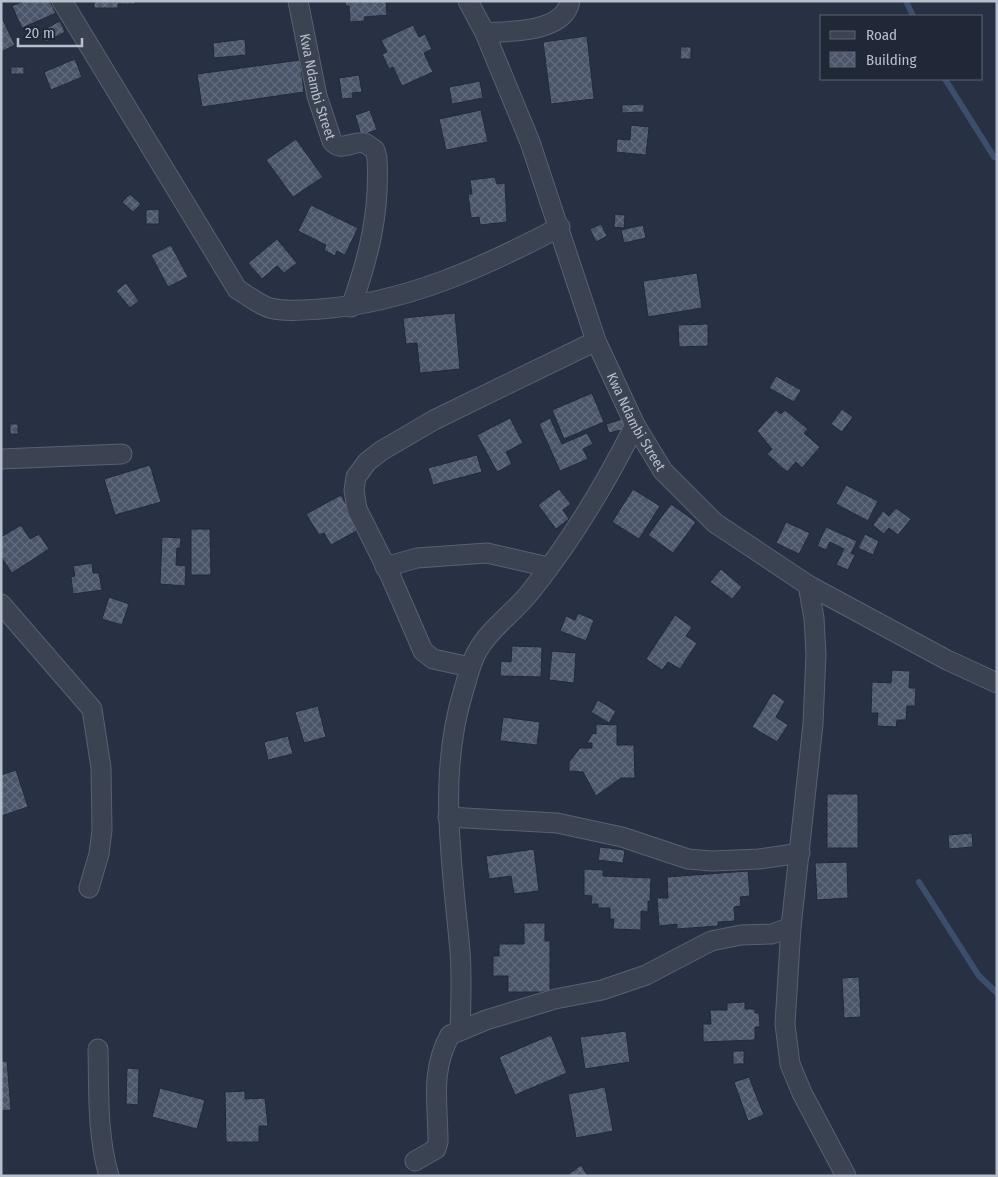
<svg xmlns="http://www.w3.org/2000/svg" width="998" height="1177" viewBox="0 0 998 1177" font-family="'Fira Sans Condensed',sans-serif">
  <defs>
    <pattern id="building-cross-hatch" width="8" height="8" patternUnits="userSpaceOnUse" patternTransform="scale(1.25)"><rect width="8" height="8" fill="#4b5569"/><path d="M0 0l8 8M0 8l8-8" fill="none" stroke="#636c7d"/></pattern>
  </defs>
  <rect width="100%" height="100%" fill="#273143"/>
  <g fill="none" stroke-linecap="round" stroke-linejoin="round">
    <!-- stream -->
    <path stroke="#3d4d6c" stroke-width="6" d="M906 1 913 16
      M945 79 994 157H997
      M919 882 979 976 997 993"/>
  </g>
  <!-- building -->
  <path fill="url(#building-cross-hatch)" stroke="#222a3a" d="M24 1H50L56 13 22 28 12 6Z
    M94 1H135V4H118V8H94Z
    M345 1H386L387 15 364 17 365 21 350 22 349 6H346Z
    M1 16 15 45 1 52Z
    M60 21 65 32 46 42 41 31Z
    M413 25 419 37 425 34 432 49 424 53 433 72 402 86 393 67 389 69 382 54 387 52 381 40Z
    M587 36 594 99 551 104 543 42Z
    M245 39 246 55 214 58 213 43Z
    M681 47H691V59H680Z
    M75 59 82 77 51 90 44 72Z
    M300 60 304 92 202 107 197 74Z
    M11 67H24V74H11Z
    M359 75 362 92 352 93 353 98 342 99 339 78Z
    M480 81 483 98 452 104 449 87Z
    M644 104V112L622 113V105Z
    M370 110 377 130 361 135 355 115Z
    M481 110 488 142 446 150 439 119Z
    M631 125 649 127 646 155 616 152 617 139 630 140Z
    M296 139 323 177 293 197 266 160Z
    M495 177 497 184 505 183 507 222 480 225 479 217 471 218 468 194H472L470 180Z
    M130 194 141 204 133 212 122 202Z
    M311 205 358 228 345 255 337 251 335 256 324 250 326 245 298 231Z
    M159 209V224H146V210Z
    M615 214 625 215 624 228 614 227Z
    M601 224 607 236 596 242 590 229Z
    M643 225 646 238 624 243 621 230Z
    M277 239 297 263 284 273 277 266 262 279 248 263Z
    M171 245 188 277 168 287 151 255Z
    M697 273 702 308 648 317 643 281Z
    M126 283 139 301 130 308 116 291Z
    M455 313 460 369 420 373 417 343 406 344 403 318Z
    M708 324V346L679 347 678 325Z
    M776 376 801 390 794 402 769 388Z
    M592 393 604 422 564 439 552 410Z
    M842 409 853 417 842 432 831 424Z
    M776 410 781 414 785 410 808 429 804 433 820 447 802 468 796 462 787 472 767 454 772 449 757 431Z
    M510 418 523 443 506 452 512 464 497 472 477 435Z
    M550 418 562 444 587 433 593 444 583 449 588 459 560 471 539 424Z
    M623 419 626 429 609 433 606 424Z
    M10 424H18V434H10Z
    M477 455 482 472 433 485 428 468Z
    M150 465 161 502 115 515 104 479Z
    M846 485 878 501 868 521 836 504Z
    M559 489 571 504 563 510 569 519 556 529 538 505Z
    M633 489 660 506 639 539 612 522Z
    M341 495 360 529 331 545 324 533 319 535 306 514Z
    M671 504 696 522 673 553 648 535Z
    M896 508 911 519 898 535 889 528 884 534 873 525 883 511 889 516Z
    M786 522 810 533 799 554 776 543Z
    M21 525 30 539 39 534 49 549 12 573 1 557V537Z
    M826 527 857 541 851 553 855 555 848 570 836 565 844 549 830 542 826 550 817 546Z
    M191 529H210L211 575H191Z
    M865 534 879 541 873 555 858 548Z
    M162 537 181 538 180 548H177L176 565 186 566 185 586 160 584Z
    M92 563 93 573H99L102 590 73 594 71 577 75 576 73 566Z
    M721 569 742 587 732 599 710 582Z
    M109 597 129 604 122 625 102 619Z
    M578 613 594 620 586 641 560 631 566 616 575 620Z
    M675 615 692 627 686 636 697 643 680 669 668 662 662 670 646 659Z
    M512 646 542 647 541 677 500 676 501 661 511 662Z
    M552 651 576 653 574 683 549 680Z
    M892 670 910 671 909 688H916L915 706H907L906 720H897L896 727 877 726 878 713H871L872 682 891 683Z
    M773 693 785 701 776 717 788 725 777 742 752 727Z
    M598 700 616 711 609 723 591 712Z
    M318 706 326 737 304 743 295 712Z
    M503 717 540 722 537 745 500 741Z
    M596 724 617 725V745H634L635 778H621L596 796 583 772 569 771V762L580 748H592V743H587L593 733 596 734Z
    M288 736 293 754 268 760 264 742Z
    M16 770 28 807 1 816V775Z
    M827 794H858V848H827Z
    M972 833 973 847 949 849 948 835Z
    M600 847 625 850 623 863 598 860Z
    M534 849 539 891 514 894 511 876 489 879 486 856Z
    M847 862 848 898 817 900 815 863Z
    M584 869 603 870V876L651 878 650 902 648 901V912L641 911V930L613 929 614 919H610V908H598V904H591L592 896 584 895Z
    M748 871 750 896 740 897 741 906 734 907 735 921 718 922V926L677 929V924L659 926 657 898H668L667 877Z
    M524 923H545V941H550V992H508V976H493V956H499V944H524Z
    M859 977 861 1017 844 1018 842 978Z
    M745 1002V1009H755V1013H759L760 1027H755V1040L703 1042V1024H711L710 1010H727V1003Z
    M626 1031 630 1062 585 1069 580 1037Z
    M551 1035 567 1073 515 1095 499 1057Z
    M733 1051H744V1064H733Z
    M1 1061H7L11 1110 1 1111Z
    M127 1068 139 1069 138 1105 126 1104Z
    M749 1077 764 1115 748 1121 734 1082Z
    M605 1087 613 1131 576 1138 568 1094Z
    M160 1088 205 1100 197 1129 152 1117Z
    M245 1091V1099L265 1098 268 1126H259V1142H226L225 1092Z
    M581 1165 588 1176H566Z"/>
  <g fill="none" stroke-linecap="round" stroke-linejoin="round">
    <defs>
      <g id="street">
        <path d="M62 1 237 289C247 295 259 305 270 308 285 312 304 310 320 309 406 303 484 267 560 227"/>
        <path id="s1" d="M298 1 317 96 332 141C341 153 353 140 365 143L375 150 377 158C380 213 369 256 351 307"/>
        <path id="s2" d="M468 1 485 33 530 142 596 341 635 425 663 471 715 523 808 585 947 660 997 683"/>
        <path d="M485 33C510 31 564 33 570 1"/>
        <path d="M1 459 122 454"/>
        <path d="M385 567 417 558 487 553 548 567"/>
        <path d="M808 585 814 618 816 654 813 724 791 927 785 1024 790 1064 802 1093 846 1176"/>
        <path d="M1 604 92 709 101 768 102 830 99 854 89 888"/>
        <path d="M470 667 433 659 423 651 391 577 357 509 354 490 356 477 367 462 381 451 434 420 596 341"/>
        <path d="M448 817 557 823 622 837 688 859 712 861 759 859 800 853"/>
        <path d="M460 1030C461 1004 462 977 460 951 452 862 437 775 464 689 468 676 471 661 478 650 491 627 515 612 531 591 572 540 606 483 635 425"/>
        <path d="M98 1049C99 1092 97 1135 109 1176"/>
        <path d="M415 1161 436 1149 438 1142C438 1102 430 1072 450 1035L486 1020 555 999 602 990 646 975 711 941 741 935 772 934 791 927"/>
      </g>
    </defs>
    <!-- street casing -->
    <use href="#street" stroke="#596170" stroke-width="21"/>
    <!-- street -->
    <use href="#street" stroke="#3b4353" stroke-width="19"/>
  </g>
  <g text-anchor="middle" stroke-width="4" stroke-linejoin="round" paint-order="stroke">
    <!-- street labels -->
    <g font-size="14" fill="#b8bfcc" stroke="#202838">
      <text dy="5" stroke="none"><textPath href="#s1" startOffset="88">Kwa Ndambi Street</textPath></text>
      <text dy="5" stroke="none"><textPath href="#s2" startOffset="454">Kwa Ndambi Street</textPath></text>
    </g>
  </g>
  <!-- border -->
  <rect width="998" height="1177" fill="none" stroke="#b8bfcc" stroke-width="5"/>
  <!-- legend -->
  <rect x="820" y="15" width="162" height="65" fill="#202838" stroke="#5d6473"/>
  <rect x="830" y="31" width="25" height="8" fill="#3b4353" stroke="#5d6473"/>
  <text x="866" y="40" font-size="15" fill="#b8bfcc">Road</text>
  <rect x="830" y="52" width="25" height="15" fill="url(#building-cross-hatch)" stroke="#5d6473"/>
  <text x="866" y="65" font-size="15" fill="#b8bfcc">Building</text>
  <!-- scale -->
  <path d="M18 38v8h64v-8" fill="none" stroke="#b8bfcc" stroke-width="2.5"/>
  <text x="25" y="38" font-size="15" fill="#b8bfcc" stroke="#202838" stroke-width="4" paint-order="stroke">20 m</text>
</svg>
